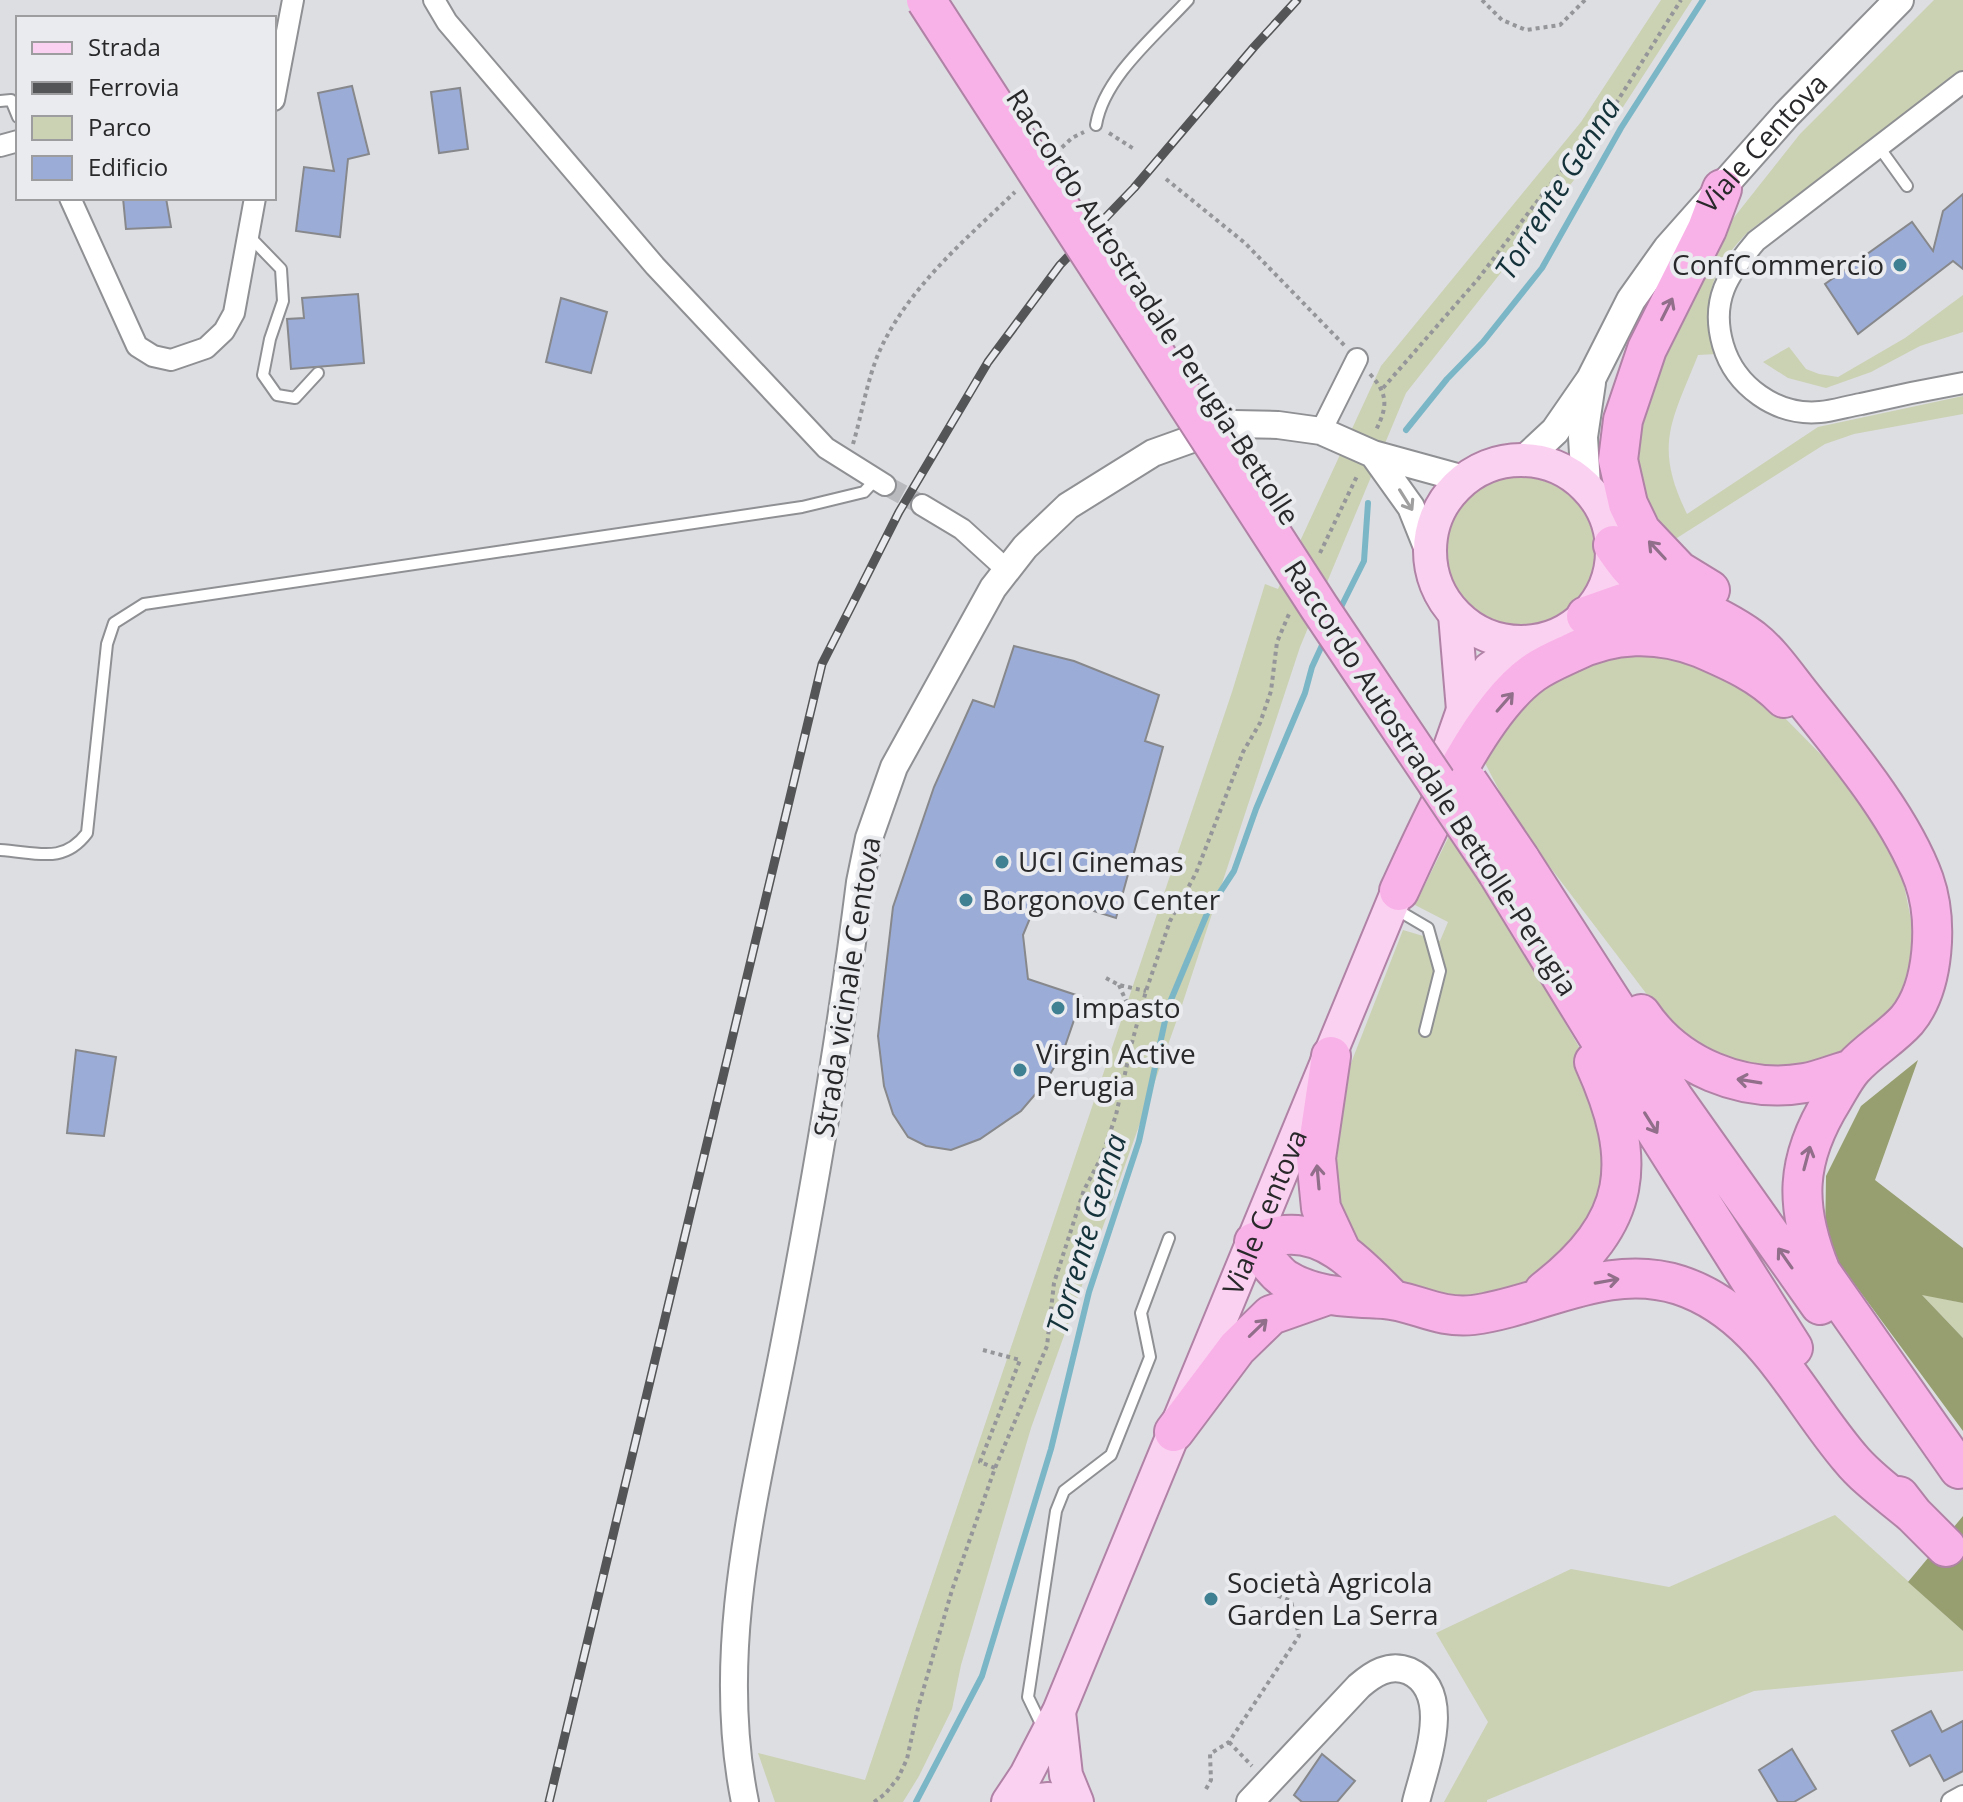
<svg xmlns="http://www.w3.org/2000/svg" width="1963" height="1802" viewBox="0 0 1963 1802" font-family="'Open Sans',sans-serif">
  <rect width="100%" height="100%" fill="#dddee1"/>
  <!-- green -->
  <path fill="#cbd1b3" d="M1661 0H1692L1585 166 1406 393 1300 647 1179 1014 1031 1428 961 1665 952 1709 919 1776 903 1802H775L758 1753 865 1780 1232 692 1265 584 1278 589 1381 366 1581 122Z
    M1934 0H1963V70L1749 231C1712 267 1698 304 1716 354L1698 355C1672 421 1653 445 1687 514L1818 427 1963 396V414L1854 434 1825 444 1669 543 1643 504 1636 469V428L1656 355 1724 230 1800 134Z
    M1963 295V332L1920 346 1871 372 1826 388 1788 378 1763 362 1789 347 1806 369 1819 374 1838 377 1905 338Z
    M1445 552a75 75 0 1 1 150 0a75 75 0 1 1-150 0Z
    M1648 650 1728 670 1773 706 1844 778 1899 861 1916 944 1894 1015 1848 1048 1795 1070 1724 1064 1677 1034 1515 821 1485 763 1524 700 1570 668Z
    M1453 828 1587 1061 1612 1146 1603 1205 1572 1260 1513 1295 1445 1300 1382 1277 1347 1231 1328 1181 1337 1099 1403 930 1440 941 1448 922 1415 905Z
    M1921 1294 1963 1303V1338Z
    M1835 1515 1963 1631V1671L1754 1691 1487 1800V1802H1444L1488 1722 1436 1633 1571 1569 1669 1587Z"/>
  <!-- forest -->
  <path fill="#979f70" d="M1918 1060 1875 1180 1963 1248V1303L1922 1295 1963 1338V1431L1825 1244 1826 1176 1861 1106Z
    M1963 1516V1631L1908 1582Z"/>
  <g fill="none" stroke-linecap="round" stroke-linejoin="round">
    <!-- stream -->
    <path stroke="#7bb6c7" stroke-width="6" d="M1406 430 1447 379 1483 342 1542 268 1621 128 1703 0
      M1338 613 1364 561 1368 503
      M916 1802 982 1676 1051 1449 1089 1292 1139 1141 1168 1007 1209 909 1234 871 1256 809 1305 693 1312 667 1324 641"/>
  </g>
  <!-- building -->
  <path fill="#9bacd7" stroke="#87888b" stroke-width="2" d="M352 86 369 154 348 159 340 237 296 231 304 167 334 171 318 93Z
    M460 88 468 149 439 153 431 92Z
    M1963 194V269L1953 261 1858 334 1825 284 1912 222 1933 251 1943 211Z
    M123 198H166L171 227 126 229Z
    M358 294 364 363 291 369 287 319 304 318 302 298Z
    M561 298 607 312 591 373 546 362Z
    M1014 646 1074 661 1159 695 1145 741 1163 747 1116 918 1040 894 1023 935 1028 979 1082 997 1063 1052 1045 1083 1021 1111 980 1139 951 1150 926 1146 908 1137 893 1114 884 1086 878 1036 893 907 934 787 973 700 994 707Z
    M76 1050 116 1057 104 1136 67 1133Z
    M1931 1711 1942 1732 1963 1721V1771L1944 1781 1930 1755 1910 1766 1892 1731Z
    M1792 1749 1816 1789 1794 1802H1778L1759 1770Z
    M1322 1754 1355 1781 1337 1802H1302L1294 1795Z"/>
  <g fill="none" stroke-linecap="round" stroke-linejoin="round">
    <!-- minor-tunnel -->
    <path stroke="#b9babd" stroke-width="20" stroke-dasharray="20 10" stroke-linecap="butt" d="M885 485 922 505"/>
    <defs>
      <path id="service" d="M0 101 11 100 18 117
        M1096 125C1104 77 1156 35 1188 0
        M1879 147 1907 186
        M250 237 281 269 283 301 270 339 263 375 277 395 295 398 318 373
        M0 850C36 852 63 865 87 833L107 644 114 623 144 604 802 507 864 492 876 479
        M1394 908 1428 928 1440 971 1425 1031
        M1043 1728 1028 1697 1056 1511 1064 1491 1111 1455 1150 1357 1141 1313 1169 1238"/>
      <path id="minor" d="M434 0 447 22 655 266 826 448 885 485
        M1963 82 1756 241C1728 274 1710 300 1723 345 1735 386 1776 416 1820 412 1833 411 1848 406 1861 404 1895 396 1929 389 1963 383
        M274 100 293 0
        M0 146 18 141
        M70 198 137 346 153 356 171 360 206 348 224 331 234 313 255 198
        M1321 431 1357 359
        M922 505 962 529 1007 570
        M1952 1802 1963 1796"/>
      <path id="tertiary" d="M1373 454 1411 507 1429 552
        M745 1802C713 1646 757 1489 786 1336 815 1185 841 1034 860 882L869 838 894 767 993 588 1025 547 1068 506 1153 453 1234 424 1278 425 1321 431 1373 454 1464 479
        M1250 1802 1359 1686C1373 1674 1389 1663 1409 1671 1455 1692 1425 1765 1416 1802"/>
      <g id="secondary">
        <path id="s1" d="M1525 459 1555 431 1591 379 1631 300 1668 248 1787 114 1899 0"/>
        <path d="M1586 486 1583 437 1591 383"/>
      </g>
      <g id="primary">
        <circle cx="1521" cy="551" r="91"/>
        <path d="M1455 615 1463 710"/>
        <path d="M1436 787 1463 710 1489 669 1528 642"/>
        <path d="M1059 1712 1066 1775 1077 1802"/>
        <path id="s2" d="M1008 1802 1026 1775 1059 1711 1407 868"/>
        <path d="M1021 1802 1049 1799 1064 1802"/>
      </g>
      <path id="motorway" d="M1613 545C1622 558 1631 572 1645 581 1680 602 1719 615 1752 639 1770 653 1785 675 1800 694 1842 747 1901 816 1924 880 1938 920 1935 986 1907 1020 1891 1038 1869 1050 1853 1068 1845 1077 1839 1089 1833 1099 1795 1160 1794 1206 1821 1272L1959 1469
        M1710 590 1679 571 1641 531 1628 504 1618 460 1623 420 1647 349 1707 229 1722 189
        M1586 616 1623 603 1682 608
        M1520 859 1675 1100 1820 1305
        M1497 872 1654 1128 1793 1348
        M1399 891C1428 829 1477 713 1533 673 1544 665 1558 659 1571 653 1612 632 1658 631 1701 648 1731 661 1761 674 1784 698
        M1641 1014C1676 1066 1743 1094 1805 1083 1821 1080 1837 1073 1852 1069
        M1331 1056 1316 1158 1321 1208 1341 1251
        M1544 1291C1633 1222 1639 1162 1594 1062
        M1393 1300C1363 1271 1331 1231 1285 1235 1275 1236 1264 1239 1254 1242 1263 1254 1272 1270 1285 1279 1315 1298 1350 1297 1384 1299 1414 1301 1438 1319 1473 1315 1542 1306 1607 1262 1679 1285 1762 1312 1797 1396 1850 1458 1867 1479 1892 1496 1913 1514
        M1174 1432 1237 1348 1271 1315 1325 1296
        M1899 1496 1913 1514 1946 1547"/>
    </defs>
    <!-- service casing -->
    <use href="#service" stroke="#8f9093" stroke-width="14"/>
    <!-- minor casing -->
    <use href="#minor" stroke="#8f9093" stroke-width="24"/>
    <!-- tertiary casing -->
    <use href="#tertiary" stroke="#8f9093" stroke-width="30"/>
    <!-- secondary casing -->
    <use href="#secondary" stroke="#8f9093" stroke-width="32"/>
    <!-- primary casing -->
    <use href="#primary" stroke="#b082a6" stroke-width="36"/>
    <!-- motorway casing -->
    <use href="#motorway" stroke="#b082a6" stroke-width="42"/>
    <!-- path -->
    <path stroke="#959699" stroke-width="4" stroke-dasharray="4 4" stroke-linecap="butt" d="M1482 0 1502 20 1526 30 1560 25 1585 0
      M1109 133 1134 149
      M1056 153 1072 138 1084 132
      M1166 179 1245 243 1345 346
      M1370 374C1388 394 1388 406 1376 430
      M1383 388 1478 279 1545 191 1603 124 1681 0
      M853 444C862 414 867 379 880 350 909 287 966 239 1015 192
      M1320 553 1358 474
      M1106 978 1119 985 1146 991
      M1119 985 1126 1001 1141 1006
      M983 1350 1020 1360 980 1462 995 1468
      M1229 1742 1252 1766
      M1206 1789 1211 1780 1210 1754 1229 1742 1299 1636 1291 1601 1257 1587
      M874 1802 885 1794 898 1778 907 1759 918 1708 952 1590 995 1468 1047 1346 1054 1283 1084 1190 1102 1156 1116 1115 1131 1046 1146 991 1170 921 1196 873 1243 752 1260 723 1271 691 1277 642 1289 614"/>
    <!-- service -->
    <use href="#service" stroke="#fff" stroke-width="10"/>
    <!-- minor -->
    <use href="#minor" stroke="#fff" stroke-width="20"/>
    <!-- tertiary -->
    <use href="#tertiary" stroke="#fff" stroke-width="26"/>
    <!-- secondary -->
    <use href="#secondary" stroke="#fff" stroke-width="28"/>
    <!-- primary -->
    <use href="#primary" stroke="#fbd1f1" stroke-width="32"/>
    <!-- motorway -->
    <use href="#motorway" stroke="#f9b2e8" stroke-width="38"/>
    <defs>
      <path id="rail" d="M549 1802 822 664 899 512 988 362 1060 265 1134 188 1254 47 1297 0"/>
    </defs>
    <!-- rail casing -->
    <use href="#rail" stroke="#545557" stroke-width="9"/>
    <!-- rail -->
    <use href="#rail" stroke="#eaebee" stroke-width="6" stroke-dasharray="18" stroke-linecap="butt"/>
    <defs>
      <path id="motorway-bridge" d="M926 0 1319 607 1497 872
        M1468 782 1520 859"/>
    </defs>
    <!-- motorway-bridge casing -->
    <use href="#motorway-bridge" stroke="#b082a6" stroke-width="42" stroke-linecap="butt"/>
    <!-- motorway-bridge -->
    <use href="#motorway-bridge" stroke="#f9b2e8" stroke-width="38"/>
  </g>
  <!-- one-way arrows -->
  <defs><path id="oneway-shaft" d="M-6 0H5M1.5-3L5.5 0L1.5 3" fill="none" stroke-width="1.6" stroke-linecap="round" stroke-linejoin="round" transform="scale(2)"/></defs>
  <g stroke="#916e8a">
    <use href="#oneway-shaft" transform="translate(1667 309) rotate(-63)"/>
    <use href="#oneway-shaft" transform="translate(1657 550) rotate(-133)"/>
    <use href="#oneway-shaft" transform="translate(1505 702) rotate(-49)"/>
    <use href="#oneway-shaft" transform="translate(1749 1081) rotate(-171)"/>
    <use href="#oneway-shaft" transform="translate(1651 1123) rotate(58)"/>
    <use href="#oneway-shaft" transform="translate(1807 1158) rotate(-75)"/>
    <use href="#oneway-shaft" transform="translate(1318 1177) rotate(-95)"/>
    <use href="#oneway-shaft" transform="translate(1785 1258) rotate(-125)"/>
    <use href="#oneway-shaft" transform="translate(1607 1281) rotate(-10)"/>
    <use href="#oneway-shaft" transform="translate(1258 1328) rotate(-44)"/>
  </g>
  <use stroke="#9f9fa0" href="#oneway-shaft" transform="translate(1406 500) rotate(58)"/>
  <!-- markers -->
  <g fill="#3f8092" stroke="#eaebee" stroke-width="3">
    <circle cx="1900" cy="265" r="8"/>
    <circle cx="1002" cy="862" r="8"/>
    <circle cx="966" cy="900" r="8"/>
    <circle cx="1058" cy="1008" r="8"/>
    <circle cx="1020" cy="1070" r="8"/>
    <circle cx="1211" cy="1599" r="8"/>
  </g>
  <g text-anchor="middle" stroke-width="8" stroke-linejoin="round" paint-order="stroke">
    <!-- street labels -->
    <g font-size="28" fill="#29292b" stroke="#eaebee">
      <text dy="10" stroke="none"><textPath href="#s1" startOffset="398">Viale Centova</textPath></text>
      <text transform="translate(1153 307) rotate(57)" y="10">Raccordo Autostradale Perugia-Bettolle</text>
      <text transform="translate(1431 778) rotate(57)" y="10">Raccordo Autostradale Bettolle-Perugia</text>
      <text transform="translate(847 987) rotate(-81)" y="10">Strada vicinale Centova</text>
      <text dy="10" stroke="none"><textPath href="#s2" startOffset="644">Viale Centova</textPath></text>
    </g>
    <!-- poi labels -->
    <g font-size="28" fill="#29292b" stroke="#eaebee" text-anchor="start">
      <text x="1884" y="275" text-anchor="end">ConfCommercio</text>
      <text x="1018" y="872">UCI Cinemas</text>
      <text x="982" y="910">Borgonovo Center</text>
      <text x="1074" y="1018">Impasto</text>
      <text x="1036" y="1064">Virgin Active<tspan x="1036" dy="32">Perugia</tspan></text>
      <text x="1227" y="1593">Società Agricola<tspan x="1227" dy="32">Garden La Serra</tspan></text>
    </g>
    <!-- water labels -->
    <g font-size="30" font-style="italic" fill="#14323a" stroke="#eaebee">
      <text transform="translate(1558 189) rotate(-58)" y="10">Torrente Genna</text>
      <text transform="translate(1087 1234) rotate(-73)" y="10">Torrente Genna</text>
    </g>
  </g>
  <!-- legend -->
  <rect x="16" y="16" width="260" height="184" fill="#eaebee" stroke="#9d9da0" stroke-width="2"/>
  <rect x="32" y="42" width="40" height="12" fill="#fbd1f1" stroke="#9d9da0" stroke-width="2"/>
  <text x="88" y="56" font-size="24" fill="#29292b">Strada</text>
  <rect x="32" y="82" width="40" height="12" fill="#545557" stroke="#9d9da0" stroke-width="2"/>
  <text x="88" y="96" font-size="24" fill="#29292b">Ferrovia</text>
  <rect x="32" y="116" width="40" height="24" fill="#cbd1b3" stroke="#9d9da0" stroke-width="2"/>
  <text x="88" y="136" font-size="24" fill="#29292b">Parco</text>
  <rect x="32" y="156" width="40" height="24" fill="#9bacd7" stroke="#9d9da0" stroke-width="2"/>
  <text x="88" y="176" font-size="24" fill="#29292b">Edificio</text>
</svg>
